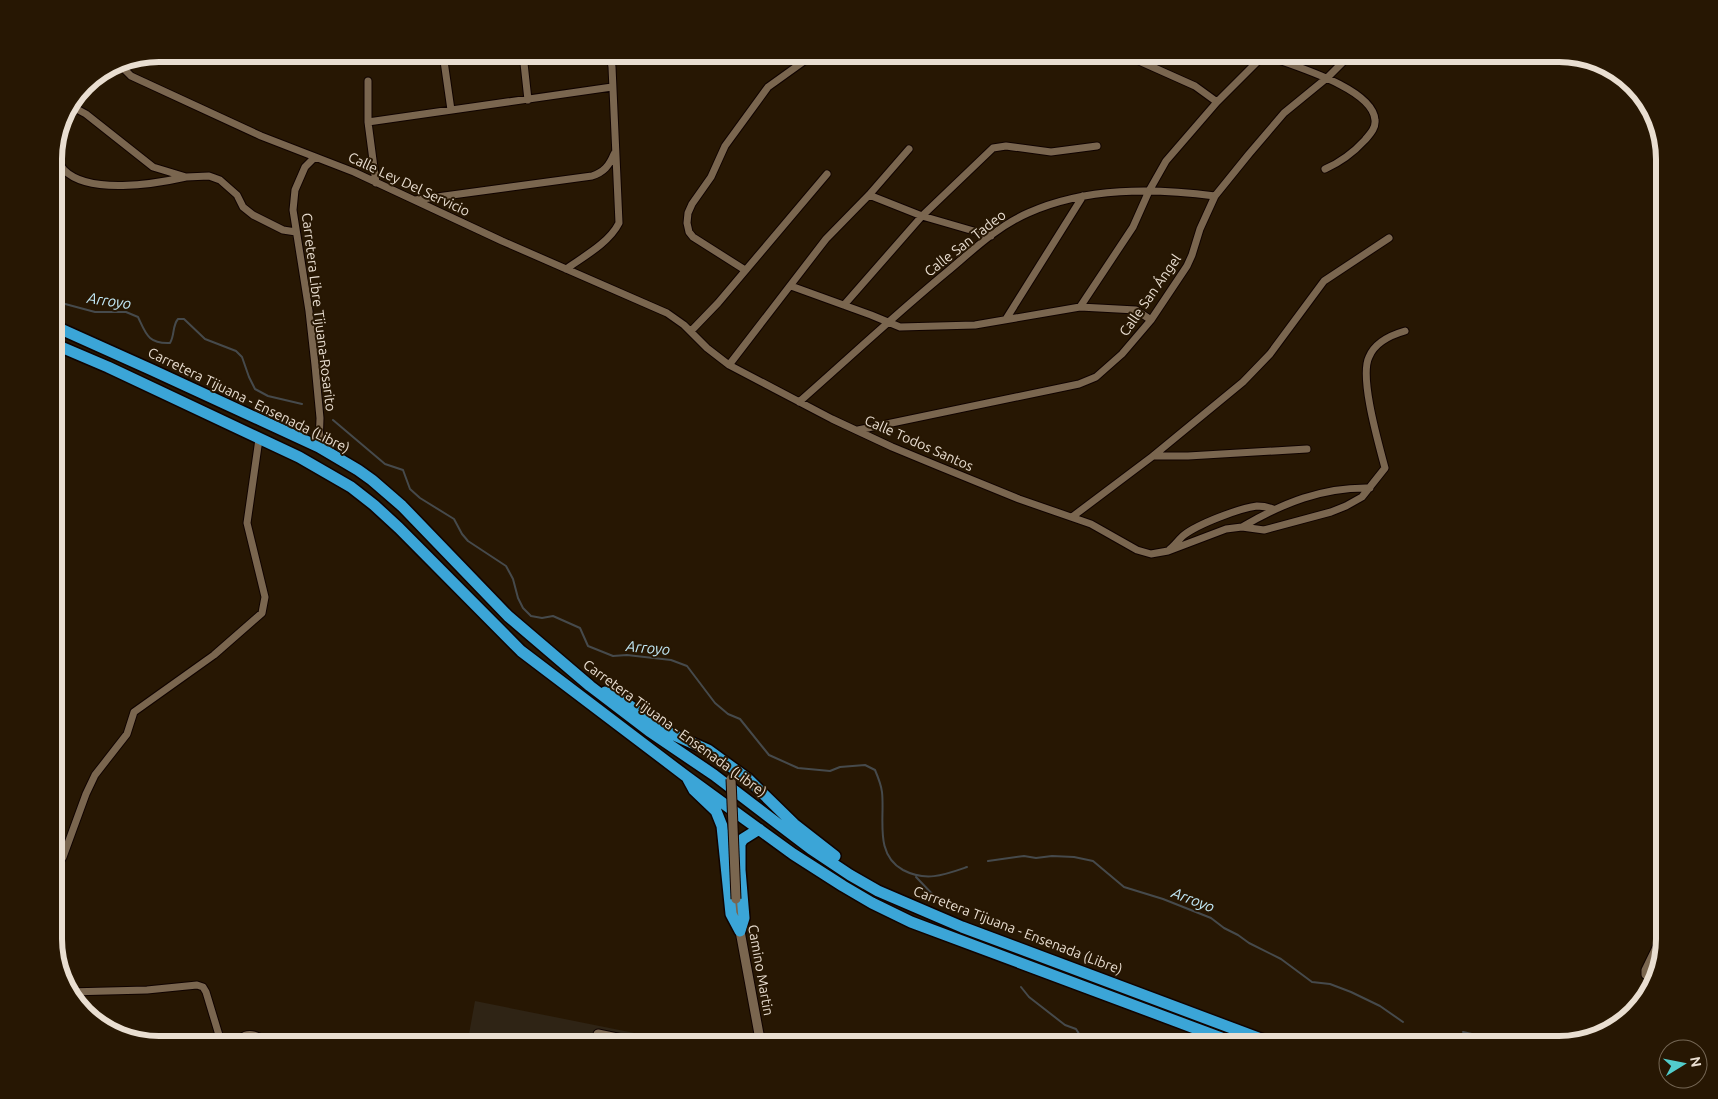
<svg xmlns="http://www.w3.org/2000/svg" width="1718" height="1099" viewBox="0 0 1718 1099" font-family="Ubuntu,sans-serif">
  <rect width="100%" height="100%" fill="#271703"/>
  <!-- commercial -->
  <path fill="#2f2415" d="M475 1001 694 1045H467Z"/>
  <g fill="none" stroke-linecap="round" stroke-linejoin="round">
    <!-- stream -->
    <path stroke="#464a4c" stroke-width="2" d="M54 301 95 312H126L138 317C146 334 148 344 170 343 175 335 172 326 178 319H184L205 339 236 351 242 357 249 377 255 389 268 396 302 404
      M333 420 385 464 403 470 410 489 420 498 454 519 462 534 468 541 506 566 513 579 518 598 523 608 531 616 542 618 553 616 580 628 588 646 613 656 627 655 671 660 687 666 715 703 728 714 740 719 769 755 798 768 830 771 840 767 865 765 875 770C878 777 881 784 882 792 885 819 874 854 903 870 926 882 944 875 967 867
      M988 861 1024 856 1036 858 1052 856 1074 857 1093 861 1124 887 1163 899 1211 918 1224 928 1238 935 1249 943 1281 959 1312 982 1330 984 1351 992 1380 1006 1403 1022
      M916 877 938 900
      M1021 987 1029 997 1065 1025 1076 1029 1086 1045
      M1463 1032 1498 1040 1502 1045
      M1499 1041 1508 1045"/>
    <defs>
      <path id="minor" d="M443 54 451 110
        M523 54 528 100
        M1129 54 1139 61 1195 86 1217 102
        M1262 54C1287 64 1373 87 1375 120 1376 128 1370 134 1365 140 1353 153 1341 162 1325 169
        M115 65 123 68 131 76 261 136 354 172 502 241 667 313 684 325 707 348 729 365 832 419 892 447 938 466 1019 499 1091 524 1137 550 1151 554 1168 551 1226 529 1242 527 1264 530 1331 512 1346 506 1362 497 1385 468C1379 445 1359 377 1369 357 1375 342 1391 335 1405 331
        M368 81V122L376 183
        M71 106 86 114 153 167 186 177 209 176 220 180 237 195 243 207 253 215 283 230 296 232
        M368 122 612 87
        M54 153C57 158 60 165 64 170 89 195 155 184 186 177
        M315 157 305 167 295 190 293 210 309 311 315 365 320 418 319 447
        M869 195 922 216 991 236
        M415 200 592 176C604 172 609 166 614 154
        M566 269C583 257 609 243 619 223L612 67 610 54
        M745 270 693 237 689 232 687 223 688 213 692 204 711 177 725 146 768 87 814 54
        M791 286 871 315 900 327 975 325 1080 307 1136 310 1151 320
        M844 305 922 216 993 148 1006 146 1051 152 1097 146
        M1080 307 1133 227 1149 191 1166 161 1217 102 1264 55
        M1006 319 1083 196
        M691 331 718 303 827 174
        M729 365 826 239 869 195 909 149
        M799 402C849 358 897 313 948 271 973 250 998 226 1028 213 1086 187 1153 188 1215 196
        M858 430 1079 384 1096 377 1122 354 1151 320 1187 266 1192 255 1200 229 1215 196 1249 154 1284 113 1328 77 1351 54
        M1153 456H1188L1307 449
        M1072 517 1153 456 1243 382 1270 354 1324 281 1389 238
        M1242 527C1283 503 1322 487 1370 488
        M1170 549C1175 545 1179 539 1184 535 1198 524 1240 508 1257 506 1263 506 1268 507 1273 509
        M54 871 63 857 86 794 95 775 127 734 134 712 214 655 262 613 265 597 247 523 259 439
        M1652 980 1645 975V970L1664 931
        M68 992 147 990 197 985 203 987 206 992 222 1045
        M242 1045 241 1038C251 1029 264 1040 274 1045"/>
      <path id="tertiary" d="M736 899 740 931 761 1045
        M598 1034 651 1045"/>
      <path id="trunk" d="M54 326 152 370 319 447 358 470 372 480 402 506 508 616 590 686 649 731 714 775 811 849 850 875 878 891 962 927 1277 1045
        M54 344 108 367 299 457 351 487 374 505 399 528 521 651 687 777 793 854 843 886 872 903 911 922 1240 1045
        M605 692 619 698 665 731 708 750 748 779 794 824 835 856
        M688 779 694 790 716 811 722 826 731 914 740 931
        M740 931 744 918 740 870V844L743 839 759 829"/>
    </defs>
    <!-- minor casing -->
    <use href="#minor" stroke="#100300" stroke-width="9"/>
    <!-- tertiary casing -->
    <use href="#tertiary" stroke="#100300" stroke-width="11"/>
    <!-- trunk casing -->
    <use href="#trunk" stroke="#100300" stroke-width="14"/>
    <!-- minor -->
    <use href="#minor" stroke="#7a664f" stroke-width="7"/>
    <!-- tertiary -->
    <use href="#tertiary" stroke="#7a664f" stroke-width="9"/>
    <!-- trunk -->
    <use href="#trunk" stroke="#3ba5d7" stroke-width="11"/>
    <defs>
      <path id="tertiary-bridge" d="M731 779 736 899"/>
    </defs>
    <!-- tertiary-bridge casing -->
    <use href="#tertiary-bridge" stroke="#100300" stroke-width="11" stroke-linecap="butt"/>
    <!-- tertiary-bridge -->
    <use href="#tertiary-bridge" stroke="#7a664f" stroke-width="9"/>
  </g>
  <g text-anchor="middle" stroke-width="4" stroke-linejoin="round" paint-order="stroke">
    <!-- street labels -->
    <g font-size="14" fill="#e9ded1" stroke="#271703">
      <text transform="translate(409 184) rotate(25)" y="5">Calle Ley Del Servicio</text>
      <text transform="translate(965 243) rotate(-38)" y="5">Calle San Tadeo</text>
      <text transform="translate(1150 295) rotate(-55)" y="5">Calle San Ángel</text>
      <text transform="translate(319 312) rotate(83)" y="5">Carretera Libre Tijuana-Rosarito</text>
      <text transform="translate(249 400) rotate(26)" y="5">Carretera Tijuana - Ensenada (Libre)</text>
      <text transform="translate(919 443) rotate(24)" y="5">Calle Todos Santos</text>
      <text transform="translate(675 728) rotate(36)" y="5">Carretera Tijuana - Ensenada (Libre)</text>
      <text transform="translate(1018 930) rotate(21)" y="5">Carretera Tijuana - Ensenada (Libre)</text>
      <text transform="translate(761 970) rotate(80)" y="5">Camino Martin</text>
    </g>
    <!-- water labels -->
    <g font-size="15" font-style="italic" fill="#c2e9f7" stroke="#271703">
      <text transform="translate(109 301) rotate(8)" y="5">Arroyo</text>
      <text transform="translate(648 648) rotate(5)" y="5">Arroyo</text>
      <text transform="translate(1193 900) rotate(21)" y="5">Arroyo</text>
    </g>
  </g>
  <!-- crop -->
  <path d="M0 0H1718V1099H0ZM159 62H1559A97 97 0 0 1 1656 159V939A97 97 0 0 1 1559 1036H159A97 97 0 0 1 62 939V159A97 97 0 0 1 159 62Z" fill="#271703" fill-rule="evenodd"/>
  <path fill="none" stroke="#e9ded1" stroke-width="6" d="M159 62H1559A97 97 0 0 1 1656 159V939A97 97 0 0 1 1559 1036H159A97 97 0 0 1 62 939V159A97 97 0 0 1 159 62Z"/>
  <!-- north arrow -->
  <g transform="translate(1683 1064) rotate(80)"><circle r="24" fill="#271703" stroke="#756755"/>
  <path d="M0-4L9 19L0 12L-9 19Z" fill="#52cdcc"/>
  <text y="-8" font-size="14" font-weight="bold" text-anchor="middle" fill="#e9ded1">N</text>
  </g>
</svg>
